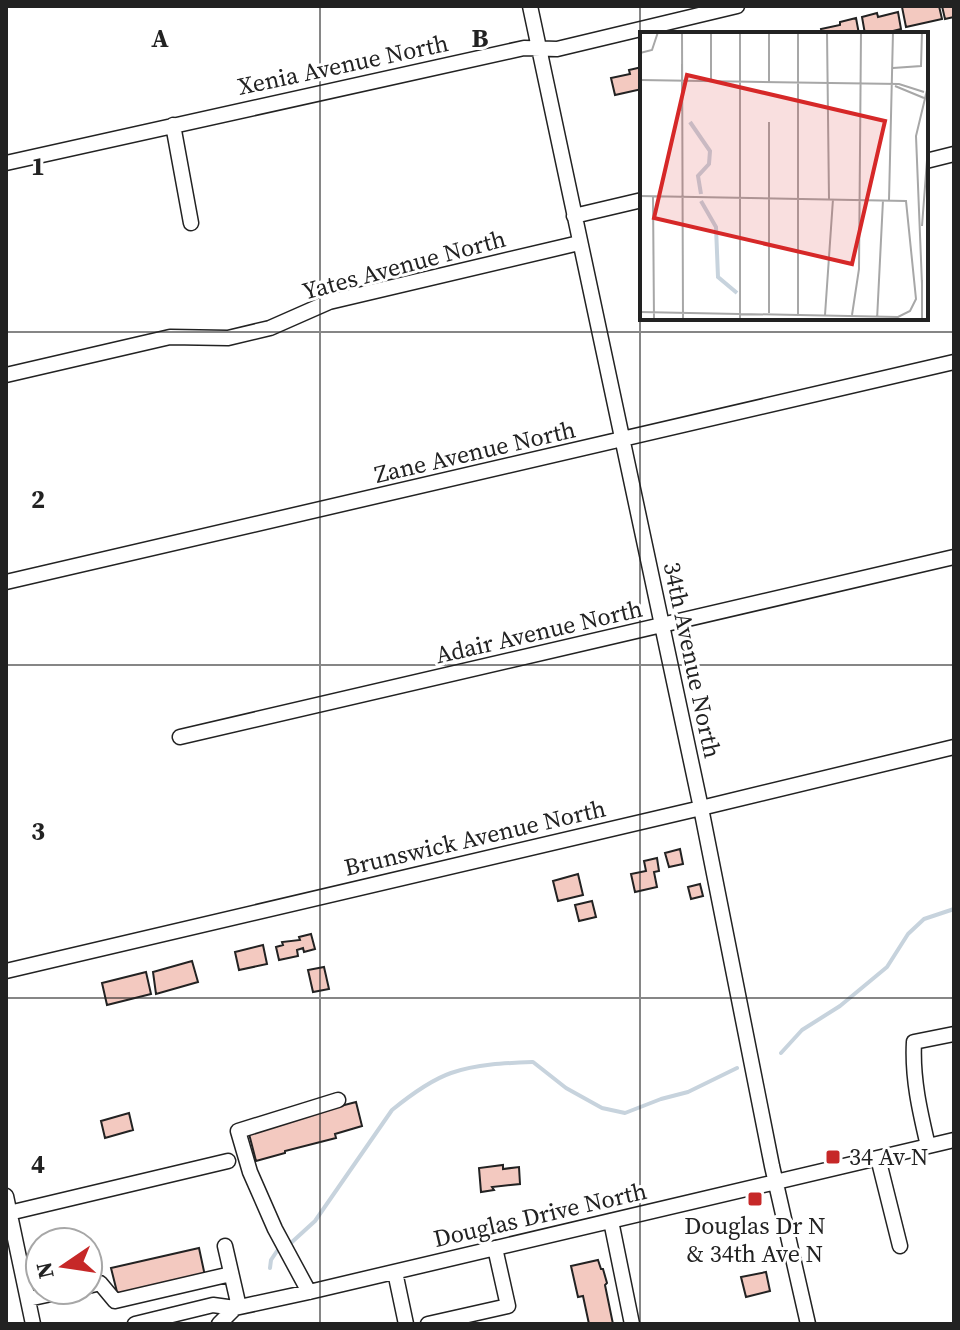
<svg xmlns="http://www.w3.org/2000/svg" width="960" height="1330" viewBox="0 0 960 1330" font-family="'Source Serif 4',serif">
  <rect width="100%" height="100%" fill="#fff"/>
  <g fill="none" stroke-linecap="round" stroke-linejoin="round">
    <!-- stream -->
    <path stroke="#c7d3dd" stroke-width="4" d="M781 1053 802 1030 840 1006 887 967 908 934 924 919 954 909
      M292 1242 315 1221 392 1110C408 1097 431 1080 451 1073 477 1064 506 1063 533 1062L566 1088 602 1108 625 1113 661 1099 688 1092 737 1068
      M270 1268 271 1260 277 1251"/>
  </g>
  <!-- building -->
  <path fill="#f3c9c0" stroke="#222" stroke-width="2" d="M919 6H939L942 19 906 27 902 7Z
    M942 6H954V17L945 19Z
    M898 12 901 29 881 34H865L862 17 877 13 878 17Z
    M856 18 859 34H822L821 29 840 25V22Z
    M642 67V89L615 95 611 78 630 74 629 70Z
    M680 849 683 864 669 867 665 853Z
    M657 858 659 871 654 872 657 887 635 892 631 874 646 871 644 861Z
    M578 874 583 895 558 901 553 881Z
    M700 884 703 896 691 899 688 887Z
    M592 901 596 917 579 921 575 905Z
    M311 934 315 949 304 952 303 948 297 950 298 956 279 960 276 947 283 945 282 942 300 940 299 937Z
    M263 945 267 964 239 970 235 952Z
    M192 961 198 982 156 994 153 972Z
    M324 967 329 989 313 992 308 970Z
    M146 972 151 994 107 1005 102 983Z
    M356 1102 362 1126 335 1134 336 1138 285 1151V1153L256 1161 248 1130Z
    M129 1113 133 1130 105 1138 101 1121Z
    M503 1165V1169L519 1167 520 1184 492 1187 494 1190 481 1192 479 1168Z
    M199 1248 205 1276 118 1296 111 1268Z
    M598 1260 601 1269H603L607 1283 605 1285 613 1324H589L583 1296 578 1297 571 1266Z
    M766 1272 770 1291 746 1297 741 1277Z"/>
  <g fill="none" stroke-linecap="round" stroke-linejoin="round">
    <defs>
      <path id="minor" d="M530 6 701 808 772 1166 808 1324
        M173 125 191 223
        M926 161 954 154
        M6 163 524 48 557 49 737 6
        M574 216 642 200
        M6 375 170 337 228 338 270 328 329 302 579 243
        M6 582 954 362
        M180 737 954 557
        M6 971 701 808 954 747
        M928 1146C920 1112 912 1078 914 1042L954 1034
        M878 1158 900 1246
        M6 1196 33 1324
        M9 1213 228 1161
        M611 1221 632 1324
        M225 1246 239 1307
        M395 1272 406 1324
        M88 1286 100 1283 115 1301 231 1274
        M309 1292 275 1229 250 1172 238 1131 338 1100
        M28 1299 70 1290
        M135 1324 213 1305 235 1308 309 1292 954 1140
        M219 1324 235 1308
        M428 1324 508 1306 495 1248"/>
    </defs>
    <!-- minor casing -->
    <use href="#minor" stroke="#222" stroke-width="17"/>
    <!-- minor -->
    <use href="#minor" stroke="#fff" stroke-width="14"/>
  </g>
  <!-- grid -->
  <path fill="none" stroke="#222" stroke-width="2" stroke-opacity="0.55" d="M320 6V1324M640 6V1324M6 332H954M6 665H954M6 998H954"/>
  <!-- markers -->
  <g fill="#c62828" stroke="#fff" stroke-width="3">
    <rect x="825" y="1149" width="16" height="16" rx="4"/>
    <rect x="747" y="1191" width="16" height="16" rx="4"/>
  </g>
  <g text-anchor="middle" stroke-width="6" stroke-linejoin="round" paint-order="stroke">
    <!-- street labels -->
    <g font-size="24" fill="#222" stroke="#fff">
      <text transform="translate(343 65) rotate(-12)" y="8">Xenia Avenue North</text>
      <text transform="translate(404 265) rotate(-15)" y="8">Yates Avenue North</text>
      <text transform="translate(475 452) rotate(-13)" y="8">Zane Avenue North</text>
      <text transform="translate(539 632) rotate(-13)" y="8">Adair Avenue North</text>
      <text transform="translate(692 660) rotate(78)" y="8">34th Avenue North</text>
      <text transform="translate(475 838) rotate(-13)" y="8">Brunswick Avenue North</text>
      <text transform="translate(540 1215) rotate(-13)" y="8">Douglas Drive North</text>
    </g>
    <!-- poi labels -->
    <g font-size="24" fill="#222" stroke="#fff" text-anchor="start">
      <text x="849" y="1165">34 Av N</text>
      <text x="755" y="1234" text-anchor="middle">Douglas Dr N<tspan x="755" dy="28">&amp; 34th Ave N</tspan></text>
    </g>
  </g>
  <!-- overview -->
  <g transform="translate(640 32)">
    <rect width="288" height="288" fill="#fff"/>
    <path fill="none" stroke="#c7d3dd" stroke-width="4" d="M50 90 70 119 69 132 58 144 61 162M61 169 76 195 78 245 97 261"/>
    <path fill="none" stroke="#a7a7a7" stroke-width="2" d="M42 0 43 288M71 0V49M100 0V288M129 0V50M158 0V282M187 0 189 167M0 21 12 18 18 0M253 36 281 34 282 0M0 48 259 52 284 60M255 54 284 66M42 79V32M129 90V281M0 164 266 169 276 267 270 279 258 285 0 280M13 164 14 288M249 168 253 0M282 194 288 115M282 252 276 104 288 54M287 255V185M185 283 193 167M212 283 219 237 221 0M237 288 243 168M282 288V248"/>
    <path fill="#d62828" fill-opacity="0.15" stroke="#d62828" stroke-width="4" d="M47 43 245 89 212 232 14 186Z"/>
    <rect width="288" height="288" fill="none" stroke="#222" stroke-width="4"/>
  </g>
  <g font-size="26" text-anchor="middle" font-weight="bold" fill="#222" stroke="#fff" stroke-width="6" stroke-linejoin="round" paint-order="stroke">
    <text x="160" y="47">A</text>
    <text x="480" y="47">B</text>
    <text x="38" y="175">1</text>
    <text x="38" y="508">2</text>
    <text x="38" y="840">3</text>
    <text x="38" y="1173">4</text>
  </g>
  <!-- border -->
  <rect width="960" height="1330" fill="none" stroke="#222222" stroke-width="16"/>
  <!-- north arrow -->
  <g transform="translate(64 1266) rotate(257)"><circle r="38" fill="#ffffff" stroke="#a7a7a7" stroke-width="2"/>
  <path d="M0-6L14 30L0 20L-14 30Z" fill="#c62828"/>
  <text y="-12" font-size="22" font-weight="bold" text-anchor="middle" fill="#222222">N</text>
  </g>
</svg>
